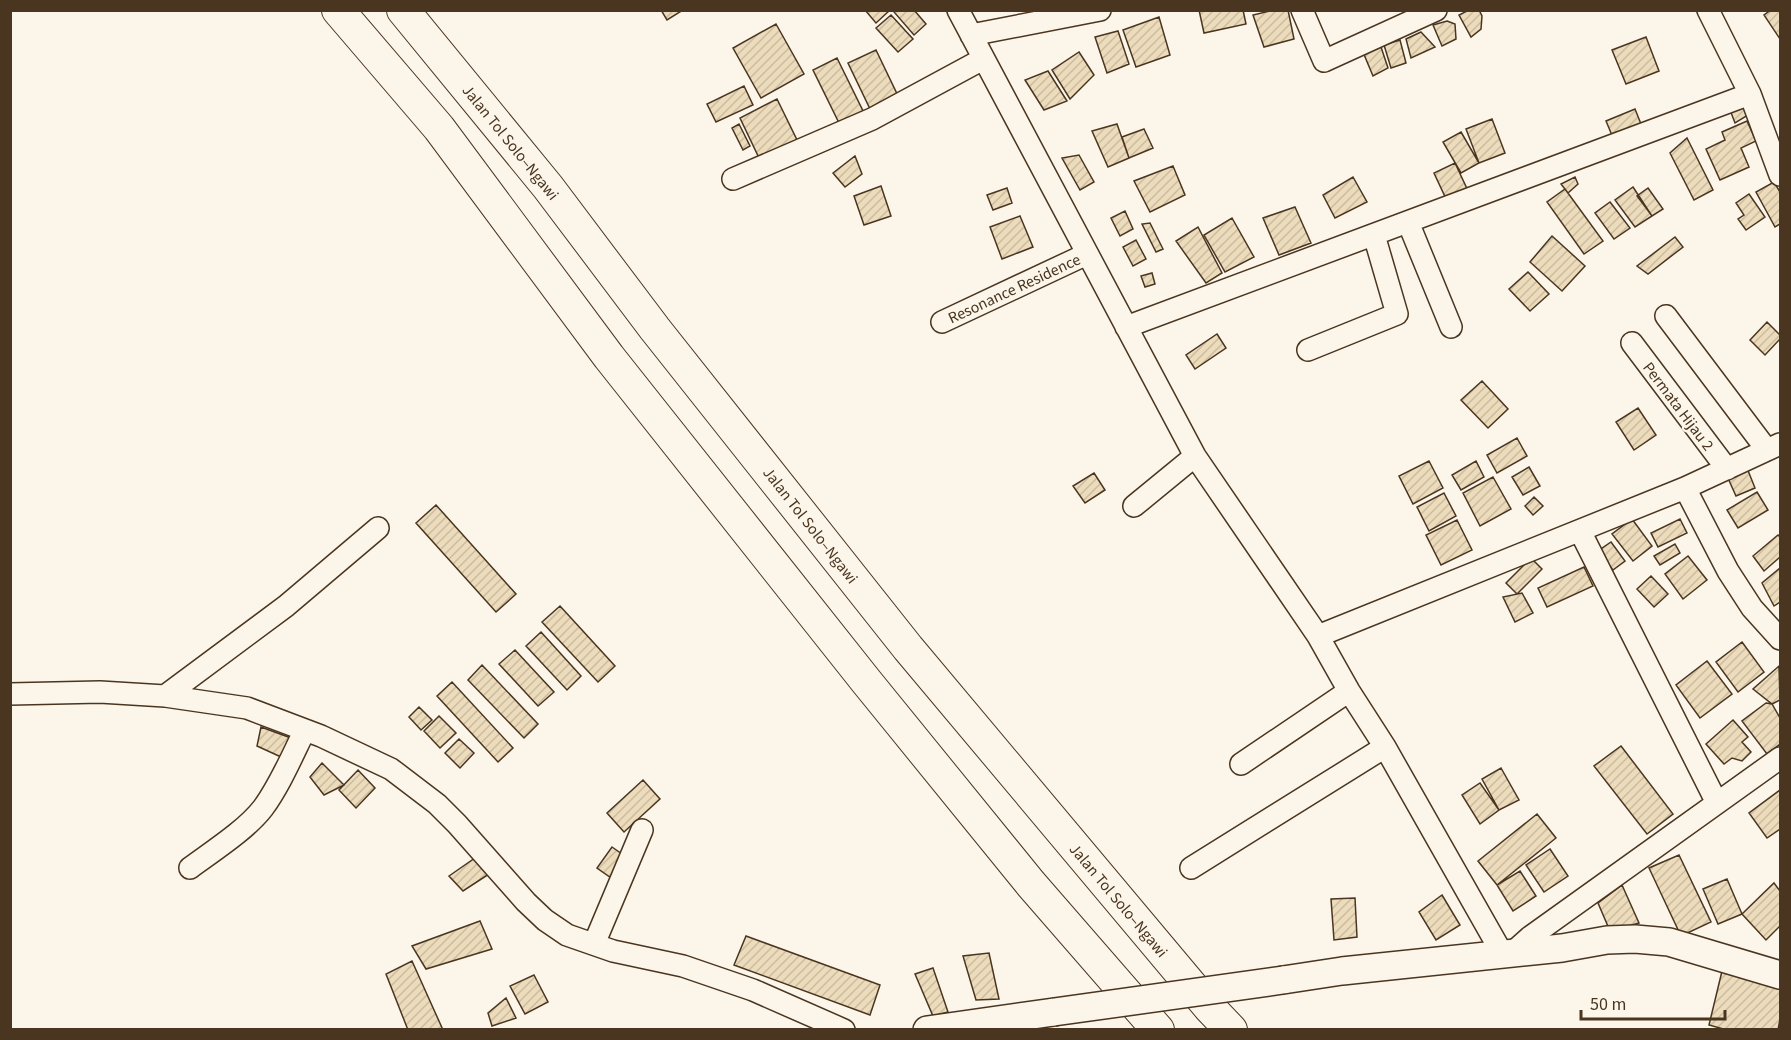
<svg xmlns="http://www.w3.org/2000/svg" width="1791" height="1040" viewBox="0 0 1791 1040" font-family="'Source Sans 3',sans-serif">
  <defs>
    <pattern id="building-hatch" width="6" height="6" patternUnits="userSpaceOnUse" patternTransform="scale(1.5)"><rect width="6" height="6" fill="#ecdcbc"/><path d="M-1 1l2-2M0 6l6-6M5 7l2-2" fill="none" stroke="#ccbda1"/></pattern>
  </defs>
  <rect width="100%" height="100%" fill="#fbf6e9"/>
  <!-- building -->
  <path fill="url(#building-hatch)" stroke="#4a3520" stroke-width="1.5" d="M661 10H683L667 20Z
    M865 10H890L876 23Z
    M895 10H914L926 24 914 35 894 12Z
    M1199 10H1243L1246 24 1204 33Z
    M1274 10H1288L1294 39 1264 47 1253 15Z
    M1469 10H1479L1482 16 1481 29 1471 37 1459 15Z
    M1771 10H1780V39L1764 15Z
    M891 15 913 39 898 52 876 28Z
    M1159 17 1170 55 1136 67 1123 30Z
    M1447 21 1455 24 1456 39 1442 46 1433 25Z
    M776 24 804 74 761 98 733 48Z
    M1118 31 1129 64 1107 73 1095 37Z
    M1421 32 1435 47 1411 58 1406 39Z
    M1646 37 1659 71 1626 84 1612 50Z
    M1400 40 1406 63 1391 68 1384 45Z
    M1380 44 1388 68 1373 76 1363 52Z
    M876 50 899 98 871 111 848 63Z
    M1079 52 1094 75 1070 99 1052 70Z
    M837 58 866 117 842 129 813 70Z
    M1048 71 1067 101 1044 110 1025 80Z
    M744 86 753 105 716 122 707 104Z
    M777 99 798 142 760 160 740 118Z
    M1747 102 1753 112 1735 123 1730 110Z
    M1635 109 1643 129 1614 140 1606 121Z
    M1492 119 1505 153 1479 163 1466 129Z
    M1747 121 1756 141 1741 148 1749 167 1720 180 1706 149 1725 140 1722 132Z
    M739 124 750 146 743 150 732 128Z
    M1117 124 1129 158 1108 167 1092 131Z
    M1144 129 1153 148 1129 158 1122 137Z
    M1461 132 1479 163 1461 173 1443 142Z
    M1687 138 1713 190 1694 200 1670 153Z
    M1079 155 1094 182 1080 190 1062 158Z
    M855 156 862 174 845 187 833 173Z
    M1455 163 1469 193 1448 203 1434 173Z
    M1173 166 1185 195 1150 212 1134 181Z
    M1353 177 1367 202 1335 218 1323 195Z
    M1575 177 1578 184 1568 193 1561 184Z
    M1774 182 1780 192V224L1775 227 1756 192Z
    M881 186 891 216 864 225 854 196Z
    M1633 187 1652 216 1635 227 1615 200Z
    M1007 188 1012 203 993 210 987 195Z
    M1648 188 1663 209 1652 216 1637 196Z
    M1565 189 1603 241 1584 254 1547 202Z
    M1749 194 1765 217 1746 230 1738 219 1744 215 1736 203Z
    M1610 202 1630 228 1614 239 1595 213Z
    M1295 207 1311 243 1279 255 1263 218Z
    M1125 211 1133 229 1120 236 1111 218Z
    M1020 216 1033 247 1002 259 990 227Z
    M1232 218 1254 257 1225 272 1204 235Z
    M1150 223 1163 249 1156 252 1142 224Z
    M1198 227 1222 273 1206 283 1176 241Z
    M1552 236 1585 266 1562 291 1530 262Z
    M1675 237 1683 247 1648 274 1637 266Z
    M1136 240 1146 259 1133 266 1123 247Z
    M1528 272 1549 294 1530 311 1509 289Z
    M1152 273 1155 284 1145 287 1141 276Z
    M1767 322 1780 335V339L1765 355 1750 340Z
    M1217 334 1226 348 1195 369 1186 355Z
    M1482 381 1508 409 1488 428 1461 400Z
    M1638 408 1656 435 1634 450 1616 422Z
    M1517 438 1527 456 1497 473 1487 455Z
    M1429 461 1443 488 1413 504 1399 476Z
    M1476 461 1484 477 1461 490 1452 475Z
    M1529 467 1540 486 1523 495 1512 477Z
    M1747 468 1755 488 1736 496 1727 476Z
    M1094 473 1105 490 1085 503 1073 486Z
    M1493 477 1511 509 1480 526 1463 493Z
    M1757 492 1768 510 1738 528 1727 510Z
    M1444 493 1456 516 1429 531 1417 507Z
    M1534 497 1543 506 1533 515 1525 506Z
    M436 505 516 594 496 612 416 523Z
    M1632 519 1652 546 1633 561 1612 534Z
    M1680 519 1687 533 1658 547 1651 533Z
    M1457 520 1472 550 1441 565 1426 535Z
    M1778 535 1780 537V557L1764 571 1753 556Z
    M1611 542 1625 561 1613 570 1598 551Z
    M1675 544 1680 553 1660 565 1654 556Z
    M1688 556 1707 580 1683 599 1665 574Z
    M1531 558 1542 569 1517 594 1506 583Z
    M1584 567 1593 586 1547 607 1538 588Z
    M1780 568V602L1774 606 1762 583Z
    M1651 576 1668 594 1654 607 1637 589Z
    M1522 593 1533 613 1515 622 1503 597Z
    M560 606 615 666 598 682 542 622Z
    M541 632 581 676 567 690 526 646Z
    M1742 642 1764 672 1738 692 1716 662Z
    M515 650 554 692 538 706 499 664Z
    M1707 661 1732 694 1700 718 1676 685Z
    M482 665 538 724 524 738 468 680Z
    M1779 666 1780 700 1772 704 1753 689Z
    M452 682 513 748 498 762 437 696Z
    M1766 703 1772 704 1780 718V744L1767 754 1742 721Z
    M419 707 432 720 421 730 409 717Z
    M439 716 456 733 440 748 424 731Z
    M1733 720 1748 737 1742 742 1751 752 1742 761 1732 758 1724 764 1706 744Z
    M261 727 291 738 281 757 257 746Z
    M459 739 474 753 460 768 445 753Z
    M1621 746 1673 814 1647 834 1594 766Z
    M322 763 344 785 324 795 310 777Z
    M1501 768 1519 800 1499 810 1482 779Z
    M358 770 375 788 356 808 339 790Z
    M643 780 660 799 624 832 607 813Z
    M1480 783 1499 810 1480 824 1462 795Z
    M1780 790V829L1767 838 1749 813Z
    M1537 814 1556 838 1497 885 1478 861Z
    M612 847 629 859 614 880 597 868Z
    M1550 849 1568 876 1544 892 1526 865Z
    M1679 855 1711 922 1681 936 1649 868Z
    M475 858 489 874 463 891 449 876Z
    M1520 871 1536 896 1513 911 1497 885Z
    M1727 879 1742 914 1718 924 1703 889Z
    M1774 883 1780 891V926L1766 940 1742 914Z
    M1622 885 1639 923 1610 931 1598 903Z
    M1442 895 1460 925 1436 940 1419 912Z
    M1355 898 1357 937 1334 940 1331 899Z
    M480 921 492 949 426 969 412 946Z
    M746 936 880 985 870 1015 734 965Z
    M989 953 999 999 976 1000 963 956Z
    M412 961 443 1030H408L386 974Z
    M1723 967 1780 980V1019L1778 1030H1727L1709 1025Z
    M933 968 948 1012 933 1016 915 974Z
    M534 975 548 1002 525 1014 510 986Z
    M506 998 516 1018 492 1026 488 1013Z"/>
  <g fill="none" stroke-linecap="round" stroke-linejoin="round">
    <defs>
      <path id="minor" d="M958 10 1195 456 1318 636 1349 691 1385 747 1503 955
        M1302 10 1324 61 1436 10
        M1708 10 1750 94 1780 175
        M971 35 1100 10
        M733 179 872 119 983 59
        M1408 222 1451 327
        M1666 316 1767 450
        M942 322 1087 254
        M1126 327 1750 94
        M1632 343 1727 469
        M1308 350 1397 314 1374 235
        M1685 488 1728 571 1752 608 1780 639
        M1134 506 1195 456
        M1580 531 1717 803
        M1318 636 1685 488 1780 444
        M10 694 100 692 165 696 247 708 321 736 391 769 437 804 457 824 526 902 545 920 567 935 613 951 683 966 753 990 844 1030
        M165 696 286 606 378 528
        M1241 764 1349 691
        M190 868C213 851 246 830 263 808 280 785 292 756 305 730
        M1191 868 1385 747
        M594 944 642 830
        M1511 954 1530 937 1780 758"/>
      <path id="major" d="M1283 980 1342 971 1562 948 1607 940 1635 939 1669 942 1780 975
        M927 1030 1054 1012"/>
      <path id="highway" d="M338 10 439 128 609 357 866 681 1031 884 1158 1030
        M403 10 548 187 655 329 908 648 1210 1008 1231 1030"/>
    </defs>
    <!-- minor casing -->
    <use href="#minor" stroke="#4a3520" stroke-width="24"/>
    <!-- major casing -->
    <use href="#major" stroke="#4a3520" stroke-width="30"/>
    <!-- highway casing -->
    <use href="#highway" stroke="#4a3520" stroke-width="34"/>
    <!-- minor -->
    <use href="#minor" stroke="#fbf6e9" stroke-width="21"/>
    <!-- major -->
    <use href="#major" stroke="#fbf6e9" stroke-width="27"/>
    <!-- highway -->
    <use href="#highway" stroke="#fbf6e9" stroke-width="32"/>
    <defs>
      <path id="major-bridge" d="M1054 1012 1283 980"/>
    </defs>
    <!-- major-bridge casing -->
    <use href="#major-bridge" stroke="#4a3520" stroke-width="30" stroke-linecap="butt"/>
    <!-- major-bridge -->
    <use href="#major-bridge" stroke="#fbf6e9" stroke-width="27"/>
  </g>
  <g text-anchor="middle" stroke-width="4.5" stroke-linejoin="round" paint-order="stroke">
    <!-- street labels -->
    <g font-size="16" fill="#4a3520" stroke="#fbf6e9">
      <text transform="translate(511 142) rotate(51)" y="6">Jalan Tol Solo–Ngawi</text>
      <text transform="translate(1014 288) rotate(-25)" y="6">Resonance Residence</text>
      <text transform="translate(1679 406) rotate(53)" y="6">Permata Hijau 2</text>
      <text transform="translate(811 525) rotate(52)" y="6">Jalan Tol Solo–Ngawi</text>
      <text transform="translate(1119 900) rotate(50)" y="6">Jalan Tol Solo–Ngawi</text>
    </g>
  </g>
  <!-- border -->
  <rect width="1791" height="1040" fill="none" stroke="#4a3520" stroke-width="24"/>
  <!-- scale -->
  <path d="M1581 1010v9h144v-9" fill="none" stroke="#4a3520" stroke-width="3"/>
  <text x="1590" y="1010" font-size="18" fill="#4a3520" stroke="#fbf6e9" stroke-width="4.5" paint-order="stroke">50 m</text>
</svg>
